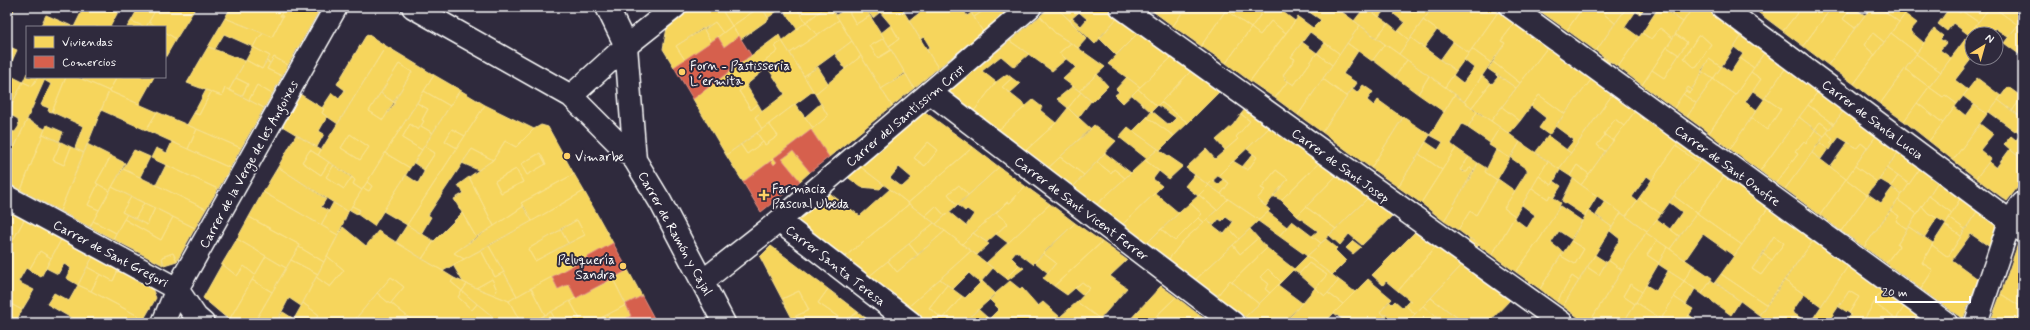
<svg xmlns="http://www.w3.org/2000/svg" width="2030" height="330" viewBox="0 0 2030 330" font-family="Mynerve,sans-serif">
  <rect width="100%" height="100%" fill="#2f2a3d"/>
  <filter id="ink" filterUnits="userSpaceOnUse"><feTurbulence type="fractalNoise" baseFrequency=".025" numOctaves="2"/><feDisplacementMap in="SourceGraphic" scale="8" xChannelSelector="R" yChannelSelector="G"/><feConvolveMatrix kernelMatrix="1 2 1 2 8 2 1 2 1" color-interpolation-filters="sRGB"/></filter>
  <g filter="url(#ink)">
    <!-- homes -->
    <path fill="#f6d55c" stroke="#f9e28d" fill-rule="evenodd" d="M7 7H15L12 14 7 11Z
      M84 7H109L118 12 110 27H74Z
      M139 7H157L146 27 131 21Z
      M157 7H196L176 39 165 32V27H157L149 22Z
      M231 7H285L280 16H283L272 37 225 18Z
      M285 7H315L320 9 288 65 274 57 270 63 266 61 270 56 253 47 258 38 264 33 272 37 283 16H280Z
      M693 7H720L732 26 723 33 715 22 676 46 685 60 674 67 663 49 667 28Z
      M720 7H760L732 26Z
      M760 7H762L769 19 741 39 732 26Z
      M764 7H796L806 22 797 29 782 7 768 18 762 8Z
      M796 7H826L806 22Z
      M826 7H830L839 20 817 35 806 22Z
      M850 7H853L848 10 856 24 870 16 884 38 870 46 878 58 891 50 905 73 881 89 836 15Z
      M853 7H865L870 16 856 24 848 10Z
      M865 7H901L938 68 914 88 889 46 899 39 891 25 880 12 873 18Z
      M919 7H962L967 16 971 13 983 32 938 68 926 49 930 47 924 37 920 39 909 21 922 11Z
      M968 7H989L974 17Z
      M989 7H1003L1007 13 983 32 974 17Z
      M1003 7H1014L1007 13Z
      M1050 7H1056L1087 38 1078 48 1055 33 1040 16Z
      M1056 7H1085L1070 20Z
      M1085 7H1104L1118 17 1095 44 1070 20 1072 18 1081 26 1087 19 1079 12Z
      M1147 7H1157L1154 12Z
      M1157 7H1186L1173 26 1154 12Z
      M1186 7H1228L1201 46 1173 26Z
      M1228 7H1266L1251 28 1226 10Z
      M1266 7H1286L1283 12 1295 21 1286 33 1271 21 1260 35 1251 28Z
      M1307 7H1335L1360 25 1340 54 1310 32 1291 57 1295 59 1283 75 1288 81 1275 98 1250 81 1298 17 1313 28 1321 20 1305 9Z
      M1365 7 1388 23 1376 38 1354 21Z
      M1366 7H1387L1379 17Z
      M1400 7H1433L1409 40 1398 31 1405 23 1394 14Z
      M1433 7H1491L1498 12 1469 53 1423 20Z
      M1538 7H1583L1567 30 1537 9Z
      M1583 7H1601L1607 11 1604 14 1615 23 1596 51 1567 30Z
      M1609 7H1623L1626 9 1615 23 1604 14Z
      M1627 7 1636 11 1625 27 1639 37 1618 67 1596 51Z
      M1629 7H1645L1640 14Z
      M1659 7 1683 22 1673 38 1660 28 1651 39 1642 33Z
      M1662 7H1693L1683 22Z
      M1693 7H1707L1743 34 1721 67 1709 59 1692 90 1688 87 1674 108 1642 85 1652 70 1664 78 1687 42 1675 34ZM1701 35 1711 44 1697 66 1694 67 1684 58 1698 36Z
      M1751 7H1802L1783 31Z
      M1802 7H1832L1803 46 1783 31Z
      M1832 7H1852L1843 19 1855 28 1828 65 1803 46Z
      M1852 7 1865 15 1855 28 1843 19Z
      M1871 7H1879L1899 22 1884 42 1873 33 1864 45 1875 55 1854 84 1828 65Z
      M1879 7H1910L1899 22Z
      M1950 7 1960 13 1962 11 1978 22 1969 35 1953 23 1947 31 1938 24Z
      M1953 7H1990L1978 22 1962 11 1960 13Z
      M1990 7H1993L2018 25 2008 37 1995 28 1991 34H1987L1976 25Z
      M1993 7H2022L2023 17 2018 25Z
      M1226 10 1251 28 1226 63 1201 46Z
      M7 11 12 14 7 24Z
      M1498 12 1514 24 1501 41 1505 43 1491 63 1472 49Z
      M1905 14 1917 23 1910 31 1924 43 1917 53 1891 33Z
      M46 15 74 27H40Z
      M1040 16 1055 33 1071 43 1059 53 1066 59 1052 71 1010 41Z
      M1118 17 1139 32 1116 55 1099 38Z
      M2023 17V29L2018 25Z
      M225 18 264 33 258 38 253 47 224 34 215 49 208 47Z
      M839 20 852 41 804 76 790 53Z
      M1423 20 1437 30 1424 48 1411 38Z
      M131 21 145 27H127Z
      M1271 21 1286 33 1250 81 1226 63 1251 28 1260 35Z
      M149 22 157 27H146Z
      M715 22 723 33 711 42 704 30Z
      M806 22 817 35 790 53 782 41Z
      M1388 23 1409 40 1399 54 1376 38Z
      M1514 24 1547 48 1520 83 1493 62 1505 43 1501 41Z
      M891 25 899 39 889 46 881 33Z
      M1360 25 1385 44 1372 61 1347 43Z
      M1976 25 1987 34H1972V58L1955 80 1968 90 1957 104 1945 95 1943 97 1929 87Z
      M2018 25 2023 29V57L2004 43Z
      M732 26 739 36 724 47 718 37Z
      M703 28 711 42 685 60 676 46Z
      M1660 28 1673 38 1642 85 1618 67 1642 33 1651 39Z
      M1934 29 1943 36 1940 39 1946 43 1940 50 1951 58 1941 72 1916 54Z
      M165 32 176 39 165 58Z
      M1139 32 1173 56 1140 87 1108 64Z
      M1873 33 1884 42 1875 55 1864 45Z
      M1891 33 1917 53 1880 104 1854 84Z
      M367 34 386 46 338 124 322 113 324 109 322 108 332 93 339 99 345 90 337 84Z
      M1675 34 1687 42 1679 55 1667 47Z
      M1743 34 1766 50 1754 68 1740 58 1743 54 1734 47Z
      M779 35 782 41 775 46 778 51 764 62 768 67 739 91 751 110 758 104 762 111 755 117 762 129 726 155 693 99Z
      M1701 35 1711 44 1697 66 1694 67 1684 58 1698 36Z
      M884 38 891 50 878 58 870 46Z
      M1411 38 1456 71 1445 87 1399 54Z
      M782 41 813 91 762 129 755 117 785 94 764 62 778 51 775 46Z
      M852 41 861 56 845 69 835 54Z
      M1010 41 1029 54 1014 67 1001 56 982 71 996 82 971 115 944 96Z
      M1302 42 1317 53 1294 85 1284 79 1286 77 1283 75 1295 59 1291 57Z
      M1453 42 1469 53 1456 71 1440 60Z
      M1071 43 1105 67 1079 91 1063 79 1076 67 1059 53Z
      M1325 43 1340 54 1332 65 1317 53Z
      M1347 43 1358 51 1343 74 1357 83 1347 97 1323 79Z
      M1385 44 1407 60 1395 77 1373 60Z
      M7 46 17 50 7 72Z
      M386 46 434 75 362 190 353 184 355 180 318 155ZM399 64 412 72 383 120 369 111ZM350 134 369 147 360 160 341 148Z
      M208 47 245 61 229 90 225 88 222 96 187 83Z
      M253 47 270 56 262 69 246 60Z
      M1667 47 1679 55 1664 78 1652 70Z
      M1547 48 1591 80 1565 114 1539 95 1520 121 1502 107Z
      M1472 49 1491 63 1464 102 1445 87 1453 75 1463 83 1474 68 1464 60Z
      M1766 50 1787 66 1764 99 1753 91 1761 79 1751 72Z
      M1317 53 1332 65 1298 115 1275 98 1288 81 1294 85Z
      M1916 54 1941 72 1929 87 1905 69Z
      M861 56 892 106 829 157 811 130 828 116 815 94Z
      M1173 56 1192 70 1157 106 1138 89Z
      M274 57 288 65 282 76 267 69Z
      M1603 57 1610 62 1609 64 1602 59Z
      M1740 58 1754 68 1735 95 1713 79 1722 66 1731 72Z
      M1709 59 1721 67 1713 79 1701 71Z
      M246 60 262 69 266 61 270 63 267 69 282 76 272 94 257 85 249 100 242 96 248 84 236 78Z
      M1407 60 1429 76 1418 94 1395 77Z
      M1493 62 1520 83 1516 88 1488 69Z
      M399 64 412 72 393 102 381 93Z
      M1787 66 1819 90 1760 171 1730 149 1751 118 1767 130 1781 109 1765 98Z
      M818 67 828 83 815 94 804 76Z
      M2023 67V76L2019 73Z
      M1905 69 1929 87 1904 121 1880 104Z
      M1192 70 1221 90 1188 123 1161 102Z
      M1703 72 1713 79 1696 103 1683 94 1686 91 1689 93Z
      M1751 72 1761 79 1745 102 1757 110 1730 149 1709 133Z
      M27 73V77H38L32 86 23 82Z
      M7 74 23 82 7 115Z
      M906 74 914 88 892 106 881 89Z
      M1007 74 1012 78 1002 87 1026 106 995 133 971 115 996 82Z
      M1097 74 1108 86 1092 102 1079 91Z
      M1497 74 1516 88 1491 121 1472 107 1491 83 1492 84 1498 77 1496 75Z
      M434 75 460 90 450 106 424 91Z
      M1429 76 1455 94 1444 112 1418 94Z
      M1482 76 1491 83 1472 107 1464 102Z
      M38 77 45 79 7 164V131L15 132 19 126 18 119 7 113 23 82 32 86Z
      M45 77H66L52 112 48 111 49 108 41 105 51 84 44 80Z
      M66 77H77L109 91 84 153 75 148 83 126 52 112Z
      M83 77H117L109 91 82 79Z
      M117 77H154L139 104 109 91Z
      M1127 77 1140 87 1123 103 1115 95 1119 92 1116 89Z
      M236 78 248 84 242 96 229 90Z
      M1012 78 1020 84 1010 93 1002 87Z
      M1977 78 2001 96 1987 114 1963 96Z
      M1323 79 1347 97 1322 132 1298 115Z
      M1713 79 1735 95 1709 133 1687 117Z
      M1591 80 1612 95 1571 153 1566 150 1574 140 1555 126Z
      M257 85 272 94 264 108 249 100Z
      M746 85 758 104 751 110 739 91Z
      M1363 85 1373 92 1367 100 1374 106 1378 100 1403 118 1371 168 1322 132 1352 89 1357 93Z
      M1073 86 1081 92 1068 108 1057 99Z
      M1688 87 1692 90 1689 93 1686 91Z
      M1929 87 1943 97 1945 95 1957 104 1943 123 1917 103Z
      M2008 87 2022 97 2012 111 1998 100Z
      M225 88 264 108 241 148 187 125 194 113 199 115 211 92 222 96Z
      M1138 89 1157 106 1151 112 1132 95Z
      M206 90 211 92 199 115 194 113Z
      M460 90 485 105 465 136 452 129 445 141 457 148 407 225 383 211 406 175 418 183 424 172V170L435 153 424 146Z
      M1819 90 1845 109 1834 124 1808 105Z
      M109 91 157 112 146 130 101 110Z
      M295 91 324 109 322 113 327 117 319 131 324 134 317 147 277 123Z
      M424 91 450 106 433 133 421 126 424 121 422 120 428 109 417 103Z
      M1081 92 1091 101 1078 118 1068 108Z
      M380 93 395 103 383 120 369 111Z
      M1455 94 1477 112 1468 127 1462 124 1451 144 1456 148 1442 170 1419 154 1426 142 1438 150 1443 142 1430 135Z
      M1683 94 1696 103 1687 117 1674 108Z
      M1539 95 1565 114 1549 135 1539 128 1546 118 1531 106Z
      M1612 95 1635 111 1624 126 1615 119 1604 134 1605 135 1597 145 1605 151 1589 174 1577 165 1570 176 1559 169Z
      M2022 97 2023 98V118L2012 111Z
      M1765 98 1781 109 1767 130 1751 118Z
      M1033 100 1042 107 1040 110 1056 123 1023 153 995 133Z
      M1998 100 2023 118V122L2015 131 1989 112Z
      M1161 102 1188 123 1174 136 1147 117 1152 111 1169 125 1176 118 1158 105Z
      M417 103 428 109 422 120 424 121 418 130 410 124 402 138 422 150 410 168 385 153Z
      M821 103 828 116 813 128 805 117Z
      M1917 103 1943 123 1929 141 1904 121Z
      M795 104 813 128 743 182 726 155 741 145 747 154 763 142 765 145 778 136 769 124Z
      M485 105 534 129 516 147 505 141 493 160 472 149 428 215 431 217 421 234 407 225Z
      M1808 105 1834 124 1830 129 1820 122 1815 129 1799 117Z
      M1974 105 1987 114 1953 160 1929 141 1955 107 1966 116Z
      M1502 107 1520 121 1509 134 1491 121Z
      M1068 108 1091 129 1046 170 1023 153 1056 123Z
      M1246 108 1271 126 1208 185 1186 168 1206 149 1215 159 1238 139 1236 137 1250 121 1241 114Z
      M1845 109 1878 133 1867 148 1861 143 1857 148 1839 137 1833 145 1830 143 1833 140 1827 132Z
      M1635 111 1678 143 1652 180 1647 176 1632 197 1637 201 1626 216 1581 185Z
      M157 112 197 129 188 149 146 130Z
      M925 112 973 147 908 203 858 165ZM928 142 938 150 925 166 914 158ZM899 167 912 178 902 187 890 178Z
      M1477 112 1500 127 1490 143 1468 128Z
      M1241 114 1250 121 1236 137 1238 139 1225 150 1216 140 1233 125Z
      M1147 117 1174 136 1160 150 1133 131Z
      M1403 117 1430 135 1398 187 1371 168Z
      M1799 117 1815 130 1806 143 1804 141 1795 152 1798 154 1776 183 1760 171Z
      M1615 119 1624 126 1613 141 1604 134Z
      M27 120 45 129 21 190 7 183V164Z
      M1820 122 1830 129 1824 136 1815 129Z
      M2023 122V157L2021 159 2004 144 2011 136 2016 140 2021 134 2016 130Z
      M410 124 418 130 421 126 433 133 422 150 402 138Z
      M769 124 778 136 765 145 757 133Z
      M1980 124 1993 134 1980 150 1991 159 1976 178 1953 160Z
      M47 125 63 132 59 142 43 134Z
      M541 125 548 127 574 174 521 203 524 206 494 226 469 177 493 160 505 141 516 147 534 129ZM540 153 546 164 527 175 521 164ZM516 169 523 182 501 193 495 181Z
      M1094 125 1116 141 1084 175 1060 157Z
      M1271 126 1321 161 1281 200 1273 196 1288 179 1276 170 1261 188 1265 190 1257 199 1270 210 1259 220 1221 194 1229 183 1218 176 1233 161 1248 170 1257 157 1247 149Z
      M1128 127 1133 131 1158 149 1147 159 1119 137Z
      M1500 127 1520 142 1510 158 1489 145Z
      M197 129 241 148 230 168 188 149Z
      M452 129 465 136 457 148 445 141Z
      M1815 130 1824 136 1785 189 1776 183 1798 154 1795 152 1804 141 1806 143Z
      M1827 132 1833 140 1830 143 1833 145 1830 150 1820 143Z
      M757 133 763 142 747 154 741 145Z
      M1878 133 1900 150 1877 182 1855 166Z
      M43 134 61 142 53 160 64 165 71 147 84 153 60 211 21 190Z
      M350 134 369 147 360 160 341 148Z
      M296 135 321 150 318 155 310 150 302 162 321 175 329 162 334 165 326 177 344 189 352 177 355 180 353 184 362 190 348 212 278 167Z
      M1605 135 1613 141 1605 151 1597 145Z
      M1548 136 1571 153 1559 169 1535 153Z
      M61 142 71 147 64 165 53 160Z
      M172 142 230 168 218 189 151 158 156 148 167 153Z
      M928 142 938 150 925 166 914 158Z
      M1520 142 1548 161 1515 216 1504 208 1528 170 1511 158Z
      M1848 142 1857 148 1861 143 1867 148 1846 179 1830 167Z
      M1678 143 1701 160 1699 163 1676 146Z
      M1820 143 1828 149 1821 159 1812 153Z
      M87 144 111 156 96 183 98 184 88 205 99 210 90 227 60 211Z
      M424 146 435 153 424 170 414 163Z
      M1676 146 1699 163 1661 214 1639 198Z
      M973 147 999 167 968 195 959 185 948 194 957 205 945 216 936 206 925 216 908 203Z
      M1456 148 1469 157 1460 170 1467 172 1470 167 1475 170 1444 221 1421 203Z
      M472 149 493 160 478 170 462 163Z
      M1158 149 1183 166 1169 179 1145 160Z
      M2010 149 2023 160V180L2007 201 1976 178 1989 162 1996 168Z
      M134 150 150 157 140 177 123 169Z
      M310 150 329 162 321 175 302 162Z
      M1496 150 1510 158 1497 180 1485 172Z
      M1900 150 1921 167 1909 184 1886 168Z
      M793 151 810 172 800 181 782 159Z
      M385 153 410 168 374 226 357 214 360 210 352 206 363 188 369 191 372 186 367 182Z
      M540 153 546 164 527 175 521 164Z
      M1105 153 1131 173H1130L1125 178 1114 169 1111 173 1097 162Z
      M1812 153 1846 179 1820 215 1785 189Z
      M1253 154 1257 157 1248 170 1242 167Z
      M1419 154 1442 170 1421 203 1398 187Z
      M111 156 125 163 110 191 96 183Z
      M1060 157 1084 175 1071 189 1046 170Z
      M1469 157 1478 163 1475 170 1470 167 1467 172H1463L1460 170Z
      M774 158 777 162 774 165 771 161Z
      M1145 160 1159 171 1153 179 1162 186 1122 225 1095 206Z
      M1701 160 1724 176 1697 213 1674 196Z
      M1321 161 1338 174 1297 216 1281 200Z
      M1548 161 1560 170 1552 185 1539 176Z
      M1097 162 1111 173 1114 169 1125 178 1095 206 1071 189Z
      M1478 163 1486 168 1485 172 1497 180 1476 215 1470 211 1458 230 1444 221Z
      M166 165 218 189 206 209 156 185Z
      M334 165 352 177 344 189 326 177Z
      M858 165 884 185 880 189 861 187 846 176Z
      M1577 165 1589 174 1581 185 1570 176Z
      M1855 166 1877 182 1867 195 1846 179Z
      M278 167 326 199 321 207 329 211 321 225 263 192Z
      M999 167 1025 186 1010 203 1007 202 962 244 936 224 949 212 966 226 974 214 967 209 965 211 958 205Z
      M1921 167 1939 180 1917 214 1898 200Z
      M1886 168 1898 176 1891 186 1879 179Z
      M123 169 206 209 195 228 112 187Z
      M516 169 523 182 501 193 495 181Z
      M1276 170 1288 179 1266 206 1257 199 1265 190 1261 188Z
      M574 174 584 191 532 221 521 203Z
      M1338 174 1370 196 1336 229 1306 207Z
      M1194 175 1209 185 1198 196 1185 186Z
      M1539 176 1552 185 1554 181 1561 186 1554 197 1550 195 1548 199 1532 188Z
      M1724 176 1768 208 1742 245 1697 213Z
      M1898 176 1909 184 1902 195 1891 186Z
      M469 177 494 226 476 237 454 199 464 193 458 185Z
      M1223 179 1229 183 1221 194 1208 185 1213 180 1219 185Z
      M1498 179 1515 191 1504 208 1515 216 1492 255 1458 230 1470 211 1476 215Z
      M1573 179 1597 196 1585 216 1562 201Z
      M1846 179 1867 195 1841 231 1820 215Z
      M1939 180 1961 197 1952 213 1929 196Z
      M367 182 372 186 369 191 363 188Z
      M98 184 110 191 99 210 88 205Z
      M959 185 968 195 957 205 948 194Z
      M1209 185 1228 199 1217 210 1199 195Z
      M1025 186 1050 204 1008 243 996 234 1008 223 996 213 1007 202 1010 203Z
      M112 187 131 197 122 212 127 214 116 233 93 221Z
      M1532 188 1548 199 1550 195 1561 203 1541 237 1516 272 1492 255 1514 218 1527 228 1535 215 1522 205Z
      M1892 188 1902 195 1864 247 1841 231 1868 194 1881 203Z
      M890 189 909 204 842 259 794 222 828 192 860 216Z
      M584 191 613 243 517 296 489 246ZM577 220 585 235 535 261 528 249Z
      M263 192 338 235 324 262 299 247 300 245 249 217Z
      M1155 193 1179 213 1146 244 1122 225Z
      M1199 195 1217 210 1204 222 1198 218 1202 214 1190 203Z
      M1370 196 1394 214 1362 245 1349 234 1340 245 1329 235Z
      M1674 196 1697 213 1679 236 1670 229 1682 212 1669 202Z
      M1929 196 1952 213 1946 223 1928 213 1922 206Z
      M131 197 144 203 135 219 122 212Z
      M1961 197 1978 210 1965 229 1949 218Z
      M1639 198 1661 214 1647 231 1626 216Z
      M1228 199 1259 220 1239 239 1229 228 1233 222 1226 217 1222 221 1219 219 1214 225 1206 220Z
      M1898 200 1917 214 1907 229 1896 221 1899 216 1890 210Z
      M1605 201 1621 213 1612 227 1596 215Z
      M144 203 155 208 147 225 135 219Z
      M333 203 348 212 338 235 321 225Z
      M1190 203 1202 214 1175 241 1161 229Z
      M909 204 934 223 867 278 842 259Z
      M1050 204 1075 223 1033 264 1016 251 1011 257 1019 265 1006 278 986 263Z
      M352 206 360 210 357 214 350 210Z
      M524 206 532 221 464 259 454 253Z
      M936 206 945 216 936 224 925 216Z
      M1560 206 1582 221 1571 239 1559 231 1551 243 1563 252 1540 289 1516 272 1541 237Z
      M1922 206 1928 213 1937 218 1924 238 1909 227Z
      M1306 207 1336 229 1321 243 1312 236 1318 231 1297 216Z
      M155 208 173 217 161 240 124 219 127 214 147 225Z
      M1768 208 1813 241 1767 305 1721 274ZM1774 236 1784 243 1761 275 1752 269Z
      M7 209 25 218 7 251Z
      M1890 210 1899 216 1896 221 1907 229 1897 245 1899 246 1886 263 1864 247Z
      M1978 210 1998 225 1990 247 1971 234 1952 260 1978 279 1963 319 1921 289 1933 270 1922 263 1932 245 1948 257Z
      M1588 211 1612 227 1579 281 1572 276 1557 302 1540 289 1561 256 1575 264 1584 249 1571 241Z
      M1268 212 1287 227 1279 236 1258 221Z
      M462 213 476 237 454 253 464 259 443 271 422 259 434 241Z
      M996 213 1008 223 987 242 973 233Z
      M1621 213 1647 231 1622 270 1608 260 1620 239 1610 231Z
      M1697 213 1742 245 1734 256 1703 234 1685 260 1670 249Z
      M173 217 195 228 177 261 173 253 162 257 163 265 113 239 124 219 161 240Z
      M249 217 300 245 286 268 237 239Z
      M25 218 62 238 51 258 40 251 29 270 26 268 18 282 34 290 22 310 7 302V251Z
      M1198 218 1204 222 1183 241 1168 260 1146 244 1161 229 1175 241Z
      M1949 218 1965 229 1961 236 1945 225Z
      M1657 219 1679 236 1670 249 1646 233Z
      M577 220 585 235 568 243 560 229Z
      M1206 220 1224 234 1229 228 1239 239 1195 280 1168 260 1183 241Z
      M93 221 116 233 113 239 90 227Z
      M1292 221 1321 243 1307 256 1279 236Z
      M934 223 945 231 918 255 909 244Z
      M1075 223 1102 242 1054 286 1043 278 1056 263 1043 253Z
      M407 225 434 241 422 259 396 242Z
      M1945 225 1961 236 1948 257 1932 245Z
      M343 227 366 246 378 231 454 278 451 282 462 291 458 297 472 310 477 304 495 318 491 323H415L391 303 404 287 391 277 352 323H312L319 315 303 303 316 277 330 287 344 270 327 256Z
      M1909 227 1933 243 1922 263 1933 270 1921 289 1886 263 1899 246 1897 245Z
      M1250 229 1258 238 1240 254 1233 245Z
      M561 230 568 243 535 261 528 249Z
      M1417 230 1437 245 1398 291 1386 281 1383 285 1372 275Z
      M945 231 971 251 907 308 867 278 888 261 897 272Z
      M973 233 989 244 977 255 962 244Z
      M1646 233 1657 240 1647 255 1659 263 1642 292 1630 284 1623 296 1635 304 1623 323H1589Z
      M1774 236 1784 243 1772 260 1763 254Z
      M62 238 94 255 78 285 66 278 71 268 64 264 58 274 46 268Z
      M1258 238 1267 248 1232 282 1230 280 1217 296 1195 280 1233 245 1240 254Z
      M1470 238 1479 245 1477 247 1468 241Z
      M237 239 266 256 255 275 244 266 237 276 222 264Z
      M1326 239 1337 248 1335 250 1346 261 1332 275 1307 256Z
      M1657 240 1667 247 1659 263 1647 255Z
      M1353 241 1361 247 1353 254 1346 248Z
      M1571 241 1584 249 1575 264 1561 256Z
      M1813 241 1848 266 1821 306 1784 280Z
      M2019 241 2023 244V308L2001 294Z
      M1102 242 1127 260 1110 276 1127 288 1100 319 1077 302 1090 288 1082 282 1067 295 1054 286Z
      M909 244 918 255 897 272 888 261Z
      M1437 245 1463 264 1415 314 1407 307 1412 302 1398 291Z
      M489 246 504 272 495 277 481 250Z
      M771 246 828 289 818 303 844 321 842 323H795L792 318 809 310 799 291 782 299 760 257Z
      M299 247 324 262 318 274 291 260Z
      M1667 247 1693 265 1684 281 1658 264Z
      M1267 248 1294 269 1281 282 1268 269 1260 277 1269 284 1265 289 1270 293 1259 304 1232 282Z
      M481 250 495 277 504 272 517 296 509 301 494 295 497 290 492 279 476 288 463 282 453 265Z
      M40 251 51 258 41 277 29 270Z
      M971 251 993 268 980 283 969 273 953 289 940 279Z
      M173 253 177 261 164 265 162 257Z
      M1043 253 1056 263 1048 273 1035 262Z
      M1763 254 1772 260 1761 275 1752 269Z
      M94 255 119 268 113 281 87 267Z
      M1595 255 1606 262 1599 275 1587 267Z
      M266 256 286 268 272 292 252 280Z
      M327 256 344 270 330 287 316 277Z
      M1307 256 1339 280 1325 296 1315 288 1327 275 1309 263 1299 274 1293 270Z
      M291 260 318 274 301 306 289 298 276 323H254Z
      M1608 260 1622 270 1589 323H1586L1563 306 1587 267 1599 275Z
      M1309 263 1327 275 1315 288 1299 274Z
      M222 264 237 276 244 266 255 275 229 320 203 298Z
      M1463 264 1511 299 1488 323H1465L1431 298Z
      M1019 265 1024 268 1008 280 1006 278Z
      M1693 265 1712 278 1702 294 1684 281Z
      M1848 266 1881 291 1862 323H1845L1851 315 1849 313 1859 297 1849 291 1830 319 1836 323H1810Z
      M87 267 100 274 91 291 78 285Z
      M119 268 151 286 156 298 144 319 91 291 100 274 113 281Z
      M1268 269 1281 282 1270 293 1265 289 1269 284 1260 277Z
      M628 270 642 296 626 304 613 279Z
      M1668 271 1684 281 1661 319 1636 302 1646 285 1656 291Z
      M1721 274 1767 305 1759 315 1715 282Z
      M1572 276 1579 281 1563 306 1557 302Z
      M391 277 404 287 390 304 377 293Z
      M552 277 558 289 569 284 576 298 545 315 531 288Z
      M454 278 467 284 462 291 451 282Z
      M492 279 497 290 494 295 476 288Z
      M613 279 626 305 591 323H572L580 319 570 301Z
      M940 279 947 285 929 308 943 319 962 296 965 298 982 281 996 294 963 323H926L907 308Z
      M1368 279 1392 299 1380 312 1385 316 1379 323H1347L1334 313Z
      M252 280 272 292 254 323H233L229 320Z
      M1230 280 1259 304 1245 317 1217 296Z
      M1339 280 1355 292 1343 304 1328 293Z
      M1711 280 1740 301 1731 315 1702 294Z
      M1784 280 1804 294 1792 312 1808 323H1771L1759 315Z
      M1010 281 1020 289 1022 288 1038 306 1043 302 1060 317 1053 323H963L978 309 989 319 999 309 989 299Z
      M1684 281 1695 289 1686 305 1674 297Z
      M1082 282 1090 288 1083 295 1075 288Z
      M467 284 509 301 521 323H500L462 291Z
      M1630 284 1642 292 1635 304 1623 296Z
      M78 285 91 291 144 319 142 323H80L47 304 54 293 69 301Z
      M947 285 962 296 943 319 929 308Z
      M1278 285 1302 303 1283 323H1253L1245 317Z
      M1161 286 1176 297 1149 323H1127Z
      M531 288 545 315 530 323H521L509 301Z
      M1315 288 1325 296 1328 293 1343 304 1324 323H1285Z
      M828 289 858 312 844 321 818 303Z
      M462 291 477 304 472 310 458 297Z
      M799 291 809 310 792 318 782 299Z
      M1849 291 1859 297 1849 313 1839 307Z
      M1881 291 1904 307 1896 319 1874 303Z
      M377 293 390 304 391 303 415 323H385L380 318 376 323H352Z
      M2001 294 2023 308V323H1990Z
      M1176 297 1199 315 1192 323H1149Z
      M1674 297 1693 309 1684 323H1659Z
      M1431 298 1448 311 1465 323H1445L1423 306Z
      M1409 300 1412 302 1407 307 1415 314 1407 323H1397L1380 312 1389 301 1392 304 1395 301 1403 308Z
      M570 301 580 319 572 323H557L551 312Z
      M7 302 22 310 15 323 7 320Z
      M1077 302 1100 319 1105 323H1053Z
      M1636 302 1661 319 1659 323H1623Z
      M303 303 319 315 312 323H299L294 319Z
      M1874 303 1896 319 1904 307 1926 323H1862Z
      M626 305 631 316 618 323H606L603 317Z
      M1423 306 1440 320 1437 323H1407Z
      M283 312 294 319 293 323H276Z
      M551 312 557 323H530L545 315Z
      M858 312 872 323H844L843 322Z
      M1386 314 1393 320 1397 323H1379Z
      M1199 315 1211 323H1192Z
      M1689 315 1696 320 1701 323H1684Z
      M603 317 606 323H591Z
      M495 318 500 323H491Z"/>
    <!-- shops -->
    <path fill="#d6604d" stroke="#e29082" d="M739 36 751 55 693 99 674 67 718 37 724 47Z
      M811 130 829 157 810 172 793 151 782 159 800 181 761 212 743 182 771 161 774 165 777 162 774 158Z
      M613 243 628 270 576 298 569 284 558 289 552 277Z
      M642 296 655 320 650 323H618L631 316 626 304Z"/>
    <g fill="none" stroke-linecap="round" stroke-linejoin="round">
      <defs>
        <path id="minor" d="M1121 7 1562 323
          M1511 7 1946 323
          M1722 7 2023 231
          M626 46 675 7
          M931 93 1233 323
          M7 197 177 289 196 317 203 323
          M779 221 911 323
          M703 281 779 221 1030 7
          M163 323 177 289 336 7
          M1976 323 2010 221 2023 203"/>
        <path id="tertiary" d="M413 7 571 96 635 160 661 203 724 323
          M607 7 626 46 635 160
          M571 96 626 46"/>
      </defs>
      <!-- minor casing -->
      <use href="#minor" stroke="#fff" stroke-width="25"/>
      <!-- tertiary casing -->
      <use href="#tertiary" stroke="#fff" stroke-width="25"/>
      <!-- minor -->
      <use href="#minor" stroke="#2f2a3d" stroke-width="22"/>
      <!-- tertiary -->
      <use href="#tertiary" stroke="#2f2a3d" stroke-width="22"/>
    </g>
  </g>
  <!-- markers -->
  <g fill="#ffd166" stroke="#2f2a3d" stroke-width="1.5">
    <circle cx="682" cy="72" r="4"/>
    <circle cx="567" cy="156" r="4"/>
    <path d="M762 189h4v4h4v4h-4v4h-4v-4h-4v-4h4z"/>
    <circle cx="623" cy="266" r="4"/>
  </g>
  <g text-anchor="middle" stroke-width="4" stroke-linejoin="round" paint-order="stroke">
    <!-- poi labels -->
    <g font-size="13" fill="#fff" stroke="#2f2a3d" text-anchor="start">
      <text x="690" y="70">Forn - Pastisseria<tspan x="690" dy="15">L´ermita</tspan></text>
      <text x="575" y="161">Vimarbe</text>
      <text x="772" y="193">Farmacia<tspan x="772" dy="15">Pascual Ubeda</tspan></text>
      <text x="615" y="264" text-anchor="end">Peluquería<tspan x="615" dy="15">Sandra</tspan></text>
    </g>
    <!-- street labels -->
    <g font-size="13" fill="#fff" stroke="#2f2a3d">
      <text transform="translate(905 115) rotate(-40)" y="5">Carrer del Santíssim Crist</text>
      <text transform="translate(1873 119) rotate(37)" y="5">Carrer de Santa Lucia</text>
      <text transform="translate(248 164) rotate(-61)" y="5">Carrer de la Verge de les Angoixes</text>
      <text transform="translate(1341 165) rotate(36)" y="5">Carrer de Sant Josep</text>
      <text transform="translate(1728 165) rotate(36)" y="5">Carrer de Sant Onofre</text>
      <text transform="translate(1082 208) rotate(37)" y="5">Carrer de Sant Vicent Ferrer</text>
      <text transform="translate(676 233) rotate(61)" y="5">Carrer de Ramón y Cajal</text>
      <text transform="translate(111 253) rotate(28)" y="5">Carrer de Sant Gregori</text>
      <text transform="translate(836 265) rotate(38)" y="5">Carrer Santa Teresa</text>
    </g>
  </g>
  <!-- margin -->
  <rect width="2030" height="330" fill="none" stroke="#2f2a3d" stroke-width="24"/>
  <rect x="12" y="12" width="2006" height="306" fill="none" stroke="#fff" stroke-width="1.5" filter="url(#ink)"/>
  <!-- legend -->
  <rect x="26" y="26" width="140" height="52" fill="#2f2a3d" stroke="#827f8b"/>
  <rect x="34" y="36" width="20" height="12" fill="#f6d55c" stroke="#827f8b"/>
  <text x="62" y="46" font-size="12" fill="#ffffff">Viviendas</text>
  <rect x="34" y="56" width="20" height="12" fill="#d6604d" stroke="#827f8b"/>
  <text x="62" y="66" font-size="12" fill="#ffffff">Comercios</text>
  <!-- north arrow -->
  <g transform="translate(1984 46) rotate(37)"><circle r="19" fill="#2f2a3d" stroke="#827f8b"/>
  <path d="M0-3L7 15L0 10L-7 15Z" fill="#ffd166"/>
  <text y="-6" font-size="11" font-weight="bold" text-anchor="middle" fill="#ffffff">N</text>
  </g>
  <!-- scale -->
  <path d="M1876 296v6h94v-6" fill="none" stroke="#ffffff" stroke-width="2"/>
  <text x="1882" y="296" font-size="12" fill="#ffffff" stroke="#2f2a3d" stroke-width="3" paint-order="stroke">20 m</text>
</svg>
